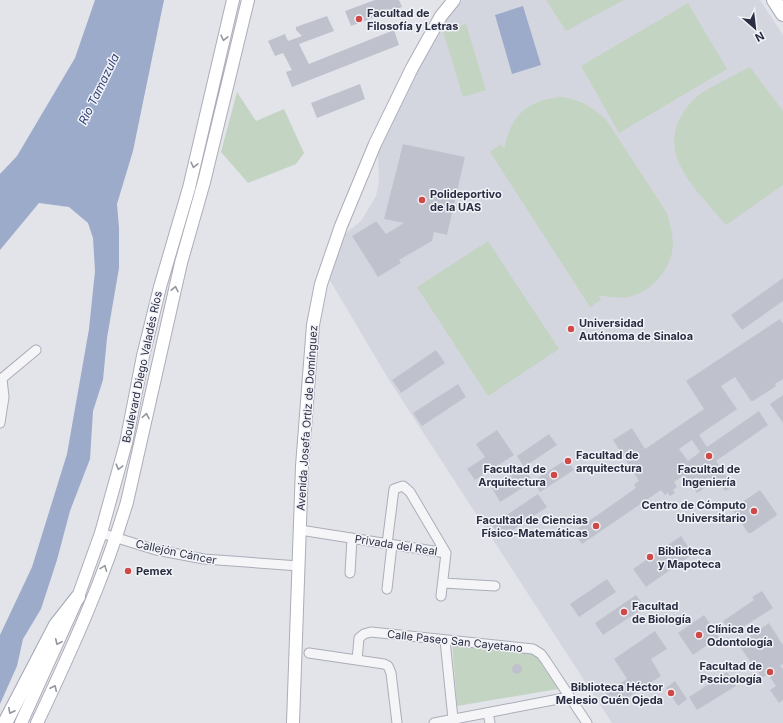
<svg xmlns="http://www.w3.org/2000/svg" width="783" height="723" viewBox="0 0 783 723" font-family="Inter,sans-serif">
  <rect width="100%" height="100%" fill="#e2e4ea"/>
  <!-- built -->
  <path fill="#d4d6df" d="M462 0H760L783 35V723H612L389 380 328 277 341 237 361 221 376 196 379 181 378 154 380 147 432 38Z"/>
  <!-- green -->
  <path fill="#c4d4c3" d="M546 0H624L566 31Z
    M688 3 727 69 619 133 581 66Z
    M466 24 486 90 463 97 443 31Z
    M750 67 783 111V185L726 225C694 187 647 148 694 99 703 90 737 74 750 67Z
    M237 92 256 121 284 109 304 153 296 164 248 183 221 152Z
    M562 97C581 100 593 107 607 121L667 213C670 224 673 235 673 246 671 269 653 290 632 296 621 299 609 297 598 295L601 300 590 307 490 152 501 144 504 149C511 115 527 100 562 97Z
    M488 241 559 349 488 396 417 287Z
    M452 643 534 653 558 689 457 706Z"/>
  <!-- water -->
  <path fill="#9dabca" d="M95 0H164L133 151 117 204 119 228V268L107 338 103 380 93 411 90 459 70 511 57 560 41 609 23 639 17 666 0 704V635L32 567 67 454 89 329 95 271 93 238 88 223 69 207 39 203 0 250V174L17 156 75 58Z
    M523 6 541 65 512 74 495 15Z"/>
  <!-- building -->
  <path fill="#bfc2cd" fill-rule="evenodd" d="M375 0H399L402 7 351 26 345 11Z
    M327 16 334 31 299 44 309 64 394 30 399 45 292 87 286 72 292 70 283 53 275 56 268 41 285 34 288 41 302 36 296 30V27Z
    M360 84 365 99 317 118 311 103Z
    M403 144 465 157 447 235 434 232 432 241 399 260 401 263 378 277 352 236 375 222H377L386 234 404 223 384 219Z
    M783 278V301L742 330 731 315Z
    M780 319 783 324V379L775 384 776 386 753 401H751L735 377 721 386 737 409 699 435 707 447 759 411 768 425 716 461 733 486 725 491 717 480 697 493 684 475 674 482 677 487 673 490 675 493 670 496 668 493 665 495 661 490 582 544 573 532 636 488 634 484 639 481 613 440 632 428 645 449 704 409 686 381ZM692 440 700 452 688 461 679 449Z
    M436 350 445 363 401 393 392 380Z
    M458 384 466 397 422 426 413 413Z
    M783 395V423L770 404Z
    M497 430 514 455 475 480 467 469 485 457 476 444Z
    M549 434 557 445 524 467 517 456Z
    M567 459 574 470 540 492 533 481Z
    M524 467 533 481 500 502 492 488Z
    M760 490 777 514 776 516 751 533H748L732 509Z
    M538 494 547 507 501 538 492 525Z
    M681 536 693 554 646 587 633 569Z
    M607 579 616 592 579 617 570 604Z
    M762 591 773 608 732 634 723 621 754 600 752 597Z
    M636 595 645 607 603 635 595 623Z
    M704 615 719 637 693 655 678 633Z
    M769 623 783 645V664L780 666 783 669V700L779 703 770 690 776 686 768 674 762 678 738 644Z
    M655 631 667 649 651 659 661 676 615 706 606 693 627 679 614 659Z
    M512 669a5 5 0 1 1 10 0a5 5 0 1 1-10 0Z
    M727 672 736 686 697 710 689 697Z
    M675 681 687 699 678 706 666 688Z"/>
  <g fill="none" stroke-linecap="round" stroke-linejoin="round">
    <defs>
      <path id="street" d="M0 380 36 350
        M0 423 4 397 2 379
        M300 530 446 553
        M101 533 156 550 204 559 299 566
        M387 544 394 489 403 486 410 492 446 553
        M350 573 352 538
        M443 583 495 586
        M387 589 392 545
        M441 596 446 553
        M445 640 453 719
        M309 653 384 664 388 666 391 673 397 723
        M357 660 359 638 364 634 371 632 533 649 541 654 546 661 587 723
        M488 713 490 723
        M434 723 569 697"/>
      <path id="secondary" d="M21 723 78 597 101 533 126 443 143 356 160 287 189 188 233 0
        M37 723C71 651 104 579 127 502L181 263 204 182 248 0
        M293 723 302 466 313 325 321 284 341 226 375 144 412 68 441 16 454 0"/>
      <path id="primary" d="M774 0 783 14
        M5 723 56 625 78 597"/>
    </defs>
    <!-- street casing -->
    <use href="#street" stroke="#abadb8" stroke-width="11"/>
    <!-- secondary casing -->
    <use href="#secondary" stroke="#abadb8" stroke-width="14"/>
    <!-- primary casing -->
    <use href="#primary" stroke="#a1a6b6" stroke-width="16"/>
    <!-- street -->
    <use href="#street" stroke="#f5f5f8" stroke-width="9"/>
    <!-- secondary -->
    <use href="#secondary" stroke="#fff" stroke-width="12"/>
    <!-- primary -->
    <use href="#primary" stroke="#fff" stroke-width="14"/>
  </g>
  <!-- one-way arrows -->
  <defs><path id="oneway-chevron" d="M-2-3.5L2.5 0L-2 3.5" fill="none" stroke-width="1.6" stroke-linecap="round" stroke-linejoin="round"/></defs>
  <g stroke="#9496a0">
    <use href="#oneway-chevron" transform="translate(224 38) rotate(103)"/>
    <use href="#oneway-chevron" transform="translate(194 165) rotate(103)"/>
    <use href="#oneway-chevron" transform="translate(175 289) rotate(-78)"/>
    <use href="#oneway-chevron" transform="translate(146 416) rotate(-79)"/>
    <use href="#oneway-chevron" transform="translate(119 467) rotate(105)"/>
    <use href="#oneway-chevron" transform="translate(104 568) rotate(-69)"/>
    <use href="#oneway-chevron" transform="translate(58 642) rotate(115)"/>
    <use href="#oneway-chevron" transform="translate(54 688) rotate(-65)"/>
    <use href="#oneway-chevron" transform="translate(11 711) rotate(117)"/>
  </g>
  <!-- markers -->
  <g fill="#cf4a47" stroke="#f2f3f8" stroke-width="1.5">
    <circle cx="359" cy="19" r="4"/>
    <circle cx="422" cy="200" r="4"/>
    <circle cx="571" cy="329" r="4"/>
    <circle cx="709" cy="456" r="4"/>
    <circle cx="568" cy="461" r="4"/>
    <circle cx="554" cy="475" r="4"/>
    <circle cx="754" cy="511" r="4"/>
    <circle cx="596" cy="526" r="4"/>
    <circle cx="650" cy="557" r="4"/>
    <circle cx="128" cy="571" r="4"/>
    <circle cx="624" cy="612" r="4"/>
    <circle cx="699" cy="635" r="4"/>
    <circle cx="770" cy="672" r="4"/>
    <circle cx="671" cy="693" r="4"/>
  </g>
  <g text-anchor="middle" stroke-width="3" stroke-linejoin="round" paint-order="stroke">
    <!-- poi labels -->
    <g font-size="11" font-weight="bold" fill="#2a2e42" stroke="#f2f3f8" text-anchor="start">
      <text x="367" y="17">Facultad de<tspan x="367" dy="13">Filosofía y Letras</tspan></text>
      <text x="430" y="198">Polideportivo<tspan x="430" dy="13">de la UAS</tspan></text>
      <text x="579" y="327">Universidad<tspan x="579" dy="13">Autónoma de Sinaloa</tspan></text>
      <text x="576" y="459">Facultad de<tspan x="576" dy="13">arquitectura</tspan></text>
      <text x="546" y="473" text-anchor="end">Facultad de<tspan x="546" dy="13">Arquitectura</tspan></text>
      <text x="709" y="473" text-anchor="middle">Facultad de<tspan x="709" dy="13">Ingeniería</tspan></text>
      <text x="746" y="509" text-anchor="end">Centro de Cómputo<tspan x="746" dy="13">Universitario</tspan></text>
      <text x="588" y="524" text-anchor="end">Facultad de Ciencias<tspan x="588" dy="13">Físico-Matemáticas</tspan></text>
      <text x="658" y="555">Biblioteca<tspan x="658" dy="13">y Mapoteca</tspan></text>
      <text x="136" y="575">Pemex</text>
      <text x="632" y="610">Facultad<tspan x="632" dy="13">de Biología</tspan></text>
      <text x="707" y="633">Clínica de<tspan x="707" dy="13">Odontología</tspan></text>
      <text x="762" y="670" text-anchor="end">Facultad de<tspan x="762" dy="13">Pscicología</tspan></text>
      <text x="663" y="691" text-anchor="end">Biblioteca Héctor<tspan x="663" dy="13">Melesio Cuén Ojeda</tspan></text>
    </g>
    <!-- street labels -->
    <g font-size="11" fill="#2a2e42" stroke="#f2f3f8">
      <text transform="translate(142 367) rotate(-78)" y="4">Boulevard Diego Valadés Ríos</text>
      <text transform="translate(307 418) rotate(-86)" y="4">Avenida Josefa Ortiz de Domínguez</text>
      <text transform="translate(396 545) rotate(9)" y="4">Privada del Real</text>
      <text transform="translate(176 552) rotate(12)" y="4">Callejón Cáncer</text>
      <text transform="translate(455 641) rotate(6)" y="4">Calle Paseo San Cayetano</text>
    </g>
    <!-- water labels -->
    <g font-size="12" font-style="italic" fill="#344677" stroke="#f2f3f8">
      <text transform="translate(99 89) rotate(-64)" y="4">Río Tamazula</text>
    </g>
  </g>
  <!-- north arrow -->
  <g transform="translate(755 28) rotate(152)" stroke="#f2f3f8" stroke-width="3" paint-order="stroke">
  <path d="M0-3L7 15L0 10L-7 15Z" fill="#2a2e42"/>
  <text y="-6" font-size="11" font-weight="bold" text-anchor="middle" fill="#2a2e42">N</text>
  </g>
</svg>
